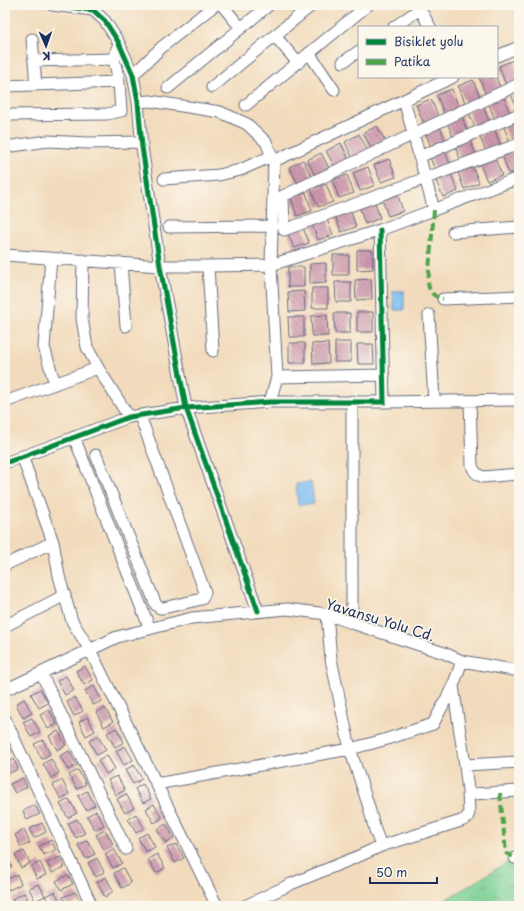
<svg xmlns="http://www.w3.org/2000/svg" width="524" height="911" viewBox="0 0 524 911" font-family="'Playpen Sans',sans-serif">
  <defs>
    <pattern id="grass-tufts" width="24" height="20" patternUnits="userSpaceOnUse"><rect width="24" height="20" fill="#7dd194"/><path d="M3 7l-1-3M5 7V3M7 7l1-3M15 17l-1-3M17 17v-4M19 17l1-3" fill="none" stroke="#66aa7c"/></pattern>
    <pattern id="building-back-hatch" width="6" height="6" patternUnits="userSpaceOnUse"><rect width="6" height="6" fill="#ce99ad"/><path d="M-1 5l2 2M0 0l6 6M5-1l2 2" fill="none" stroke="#a67d90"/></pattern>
  </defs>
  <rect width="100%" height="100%" fill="#fbf7ec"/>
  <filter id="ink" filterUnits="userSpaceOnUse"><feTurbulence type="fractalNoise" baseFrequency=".025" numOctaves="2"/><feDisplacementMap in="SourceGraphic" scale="8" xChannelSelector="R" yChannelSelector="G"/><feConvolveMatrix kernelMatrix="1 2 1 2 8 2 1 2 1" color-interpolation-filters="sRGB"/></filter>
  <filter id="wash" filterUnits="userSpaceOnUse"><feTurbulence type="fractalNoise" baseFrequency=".012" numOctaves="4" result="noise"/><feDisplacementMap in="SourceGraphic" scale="16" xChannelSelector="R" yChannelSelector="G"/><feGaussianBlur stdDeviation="0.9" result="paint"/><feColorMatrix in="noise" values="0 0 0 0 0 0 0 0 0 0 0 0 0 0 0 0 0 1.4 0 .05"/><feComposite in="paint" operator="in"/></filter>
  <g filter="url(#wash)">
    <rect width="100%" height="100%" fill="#f2dbbc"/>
    <!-- grass -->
    <path fill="url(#grass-tufts)" stroke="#4c8079" d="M519 857V906H435L515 858Z"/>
    <!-- water -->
    <path fill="#7cbef2" stroke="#4c76a8" d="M393 291H404V310H394Z
      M311 482 314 504 298 505 296 484Z"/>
    <g id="blocks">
      <!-- building -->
      <path fill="url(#building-back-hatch)" d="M514 60 519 74V80L506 85 499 66Z
        M479 77H496L501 90 486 96Z
        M473 80 481 99 466 105 458 86Z
        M452 89 459 108 444 114 437 95Z
        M519 89V113L510 92Z
        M503 95 510 114 495 120 488 101Z
        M431 99 439 118 424 124 416 105Z
        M483 105 490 124 476 130 468 111Z
        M461 114 468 133 454 139 446 120Z
        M518 119 519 121V141L511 144 503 125Z
        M439 124 446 143 432 149 424 130Z
        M377 126 386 142 372 150 363 133Z
        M494 129 502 148 487 154 479 135Z
        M359 134 368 151 353 159 345 142Z
        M469 138 477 157 462 163 454 144Z
        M341 143 349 160 335 167 326 151Z
        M444 148 451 167 436 173 429 154Z
        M517 149 519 155V170L509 174 502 155Z
        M321 153 330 170 316 177 307 160Z
        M494 156 502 175 487 181 479 162Z
        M389 159 396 177 381 182 374 165Z
        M303 160 312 177 298 184 289 167Z
        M472 164 479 183 464 189 457 170Z
        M368 167 375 185 360 191 353 173Z
        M450 172 458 191 443 197 435 178Z
        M347 175 354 193 339 198 332 180Z
        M326 184 333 202 318 207 311 189Z
        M306 193 312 211 297 216 291 198Z
        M397 193 403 211 388 216 382 199Z
        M374 200 380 218 365 224 359 206Z
        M350 209 356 227 341 232 335 215Z
        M326 217 333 235 318 240 311 222Z
        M302 225 309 243 294 248 287 231Z
        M357 250H372L373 269 357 270Z
        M333 255H349V275H333Z
        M326 263V283L310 284V264Z
        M288 267H304V287H288Z
        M371 279 372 299 356 300 355 280Z
        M335 282H351V302H336Z
        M312 288H328V308H312Z
        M304 291 305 311 289 312 288 292Z
        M357 312H373V332H357Z
        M334 313H350V333H335Z
        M327 315 328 336H312L311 316Z
        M288 317H304V337H289Z
        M335 342H351V362H335Z
        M289 343H305V363H289Z
        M328 343 329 363 313 364 312 344Z
        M357 344H373L374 364H358Z
        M85 666 93 680 84 685 76 671Z
        M66 676 74 690 65 695 57 681Z
        M94 686 102 701 93 705 85 691Z
        M40 689 48 703 39 708 31 694Z
        M75 697 83 711 74 716 67 702Z
        M24 699 32 713 23 718 16 704Z
        M105 708 113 722 104 727 96 712Z
        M49 710 57 724 48 729 40 715Z
        M87 717 95 731 86 736 79 722Z
        M32 718 40 732 31 737 23 722Z
        M116 728 124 742 115 747 107 733Z
        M58 731 66 745 57 750 49 736Z
        M98 736 106 750 97 755 89 741Z
        M5 740 10 751 5 754Z
        M43 740 50 754 42 759 34 744Z
        M125 746 133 760 124 765 116 751Z
        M69 751 77 765 68 770 60 756Z
        M107 755 115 769 106 774 98 760Z
        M14 759 18 769 6 775 5 773V764Z
        M51 759 59 773 51 778 43 764Z
        M134 765 142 779 133 784 125 770Z
        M78 770 86 784 77 789 69 775Z
        M117 776 125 790 116 795 108 780Z
        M23 778 27 787 15 793 10 784Z
        M62 780 69 794 61 799 53 785Z
        M143 784 151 799 143 803 135 789Z
        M87 791 95 805 86 810 78 796Z
        M126 794 134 808 125 813 117 799Z
        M69 799 77 813 68 818 60 804Z
        M154 804 162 818 154 823 146 809Z
        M35 805 40 814 27 820 23 811Z
        M96 811 104 825 95 830 87 816Z
        M136 814 144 828 136 833 128 819Z
        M77 819 85 833 76 838 68 824Z
        M42 823 46 832 34 838 29 829Z
        M166 824 174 838 165 843 157 829Z
        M24 830 30 843 21 847 15 835Z
        M105 830 113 844 104 849 96 835Z
        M147 833 155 847 146 852 138 838Z
        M51 840 56 850 44 855 39 846Z
        M87 840 95 854 86 859 78 845Z
        M176 844 184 858 175 863 167 848Z
        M114 849 122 863 113 868 105 854Z
        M24 851 30 863 21 868 15 855Z
        M157 854 165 868 156 873 148 859Z
        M7 857 12 867 5 870V858Z
        M60 857 64 867 52 873 47 863Z
        M97 858 104 872 96 877 88 863Z
        M40 862 46 875 37 879 31 867Z
        M123 868 131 883 122 888 114 873Z
        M17 875 21 884 9 890 5 882V880Z
        M68 875 73 884 61 890 56 881Z
        M106 877 113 891 105 897 97 882Z
        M39 884 45 896 35 901 29 888Z
        M55 892 61 904 57 906H50L45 896Z
        M75 892 80 901 69 906H67L63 897Z
        M24 893 29 902 21 906H15L12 899Z"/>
    </g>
  </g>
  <g filter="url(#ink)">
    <use href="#blocks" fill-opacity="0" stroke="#666b7f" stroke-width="1"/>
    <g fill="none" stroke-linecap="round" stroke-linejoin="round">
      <defs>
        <path id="minor" d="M52 5 93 10 105 21 119 43 133 75 138 102 142 147 160 266 186 408 258 611
          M222 5 241 28
          M417 5 420 9 430 27
          M394 27 420 9
          M275 36 298 63
          M32 39 36 85
          M309 53 334 90
          M497 56 519 47
          M34 61 114 59
          M343 62 359 51
          M133 75 163 46 215 5
          M519 84 283 196 284 230 519 144
          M5 86 119 82
          M212 87 312 5
          M168 88 269 5
          M404 100 434 210
          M138 102 150 101 220 112 247 124 266 142 274 161 271 265 277 377 270 402
          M246 105 368 5
          M5 115 107 114 121 111 119 82 114 59 119 43
          M5 147 48 141 87 143 142 142
          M419 157 519 114
          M274 161 453 77
          M164 179 219 175 240 170 272 156
          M169 227 273 226
          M453 232 519 227
          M5 255 160 266H208L271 265 380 230 519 178
          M51 258 44 347 55 384
          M83 260 82 319 87 347 98 368 129 417
          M121 263 126 326
          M208 266 213 351
          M443 299 519 296
          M429 315 434 401
          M277 377 384 375
          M352 401V623
          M470 401 472 466C474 472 477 475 483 477L519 474
          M5 402 98 368
          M384 402 519 400
          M74 437 150 629
          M96 455 156 605 160 608H163L202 599 205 592 140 416
          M22 456 53 542 59 576 72 621 90 650 217 906
          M5 463 129 417 186 408 270 402H384L380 230
          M5 565 53 542
          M327 614 331 659 350 749 368 804 375 830 381 846
          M5 626 65 595
          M41 673 126 849
          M5 690 117 637 192 618 287 609 327 614 352 623 444 653 462 661 519 671
          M5 719 91 904 90 906
          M465 765 519 762
          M156 784 350 749 384 740 433 724 453 686 462 661
          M468 791 473 794 519 791
          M515 858 519 857
          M245 906 291 884 359 856 381 846 461 821 467 818 469 813 468 791 465 765 453 686"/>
      </defs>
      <!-- minor casing -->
      <use href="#minor" stroke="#666b7f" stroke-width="13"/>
      <!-- minor -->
      <use href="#minor" stroke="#fff" stroke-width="11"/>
      <!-- quiet -->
      <path stroke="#4fa44a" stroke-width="4" stroke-dasharray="8 4" stroke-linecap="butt" d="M434 210 428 283C429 292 434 297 443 299
        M500 793 506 853 515 858"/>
      <defs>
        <path id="cycleway" d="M52 5 93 10 105 21 119 43 133 75 138 102 142 147 160 266 186 408 258 611
          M5 463 129 417 186 408 270 402H384L380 230"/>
      </defs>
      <!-- cycleway casing -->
      <use href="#cycleway" stroke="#fbf7ec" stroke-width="8"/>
      <!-- cycleway -->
      <use href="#cycleway" stroke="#00873e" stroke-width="5"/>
    </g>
  </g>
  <g text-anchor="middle" stroke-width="3.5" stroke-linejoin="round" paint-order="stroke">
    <!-- street labels -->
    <g font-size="14" fill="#1b2f5e" stroke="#fbf7ec">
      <text transform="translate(380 620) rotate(17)" y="5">Yavansu Yolu Cd.</text>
    </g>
  </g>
  <!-- margin -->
  <rect width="524" height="911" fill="none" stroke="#fbf7ec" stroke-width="20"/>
  <!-- legend -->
  <rect x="358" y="26" width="140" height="52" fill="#fbf7ec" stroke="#a1a7b3"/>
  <rect x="366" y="39" width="20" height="6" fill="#00873e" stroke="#a1a7b3"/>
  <text x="394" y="46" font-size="12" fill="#1b2f5e">Bisiklet yolu</text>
  <rect x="366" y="59" width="20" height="6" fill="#4fa44a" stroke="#a1a7b3"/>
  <text x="394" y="66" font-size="12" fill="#1b2f5e">Patika</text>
  <!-- north arrow -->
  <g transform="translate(46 46) rotate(178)" stroke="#fbf7ec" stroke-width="3" paint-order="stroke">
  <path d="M0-3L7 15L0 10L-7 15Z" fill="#1b2f5e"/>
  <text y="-6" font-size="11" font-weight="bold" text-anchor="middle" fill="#1b2f5e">K</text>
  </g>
  <!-- scale -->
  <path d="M370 877v6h67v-6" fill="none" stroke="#1b2f5e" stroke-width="2"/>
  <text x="376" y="877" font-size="12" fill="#1b2f5e" stroke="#fbf7ec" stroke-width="3" paint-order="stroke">50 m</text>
</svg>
